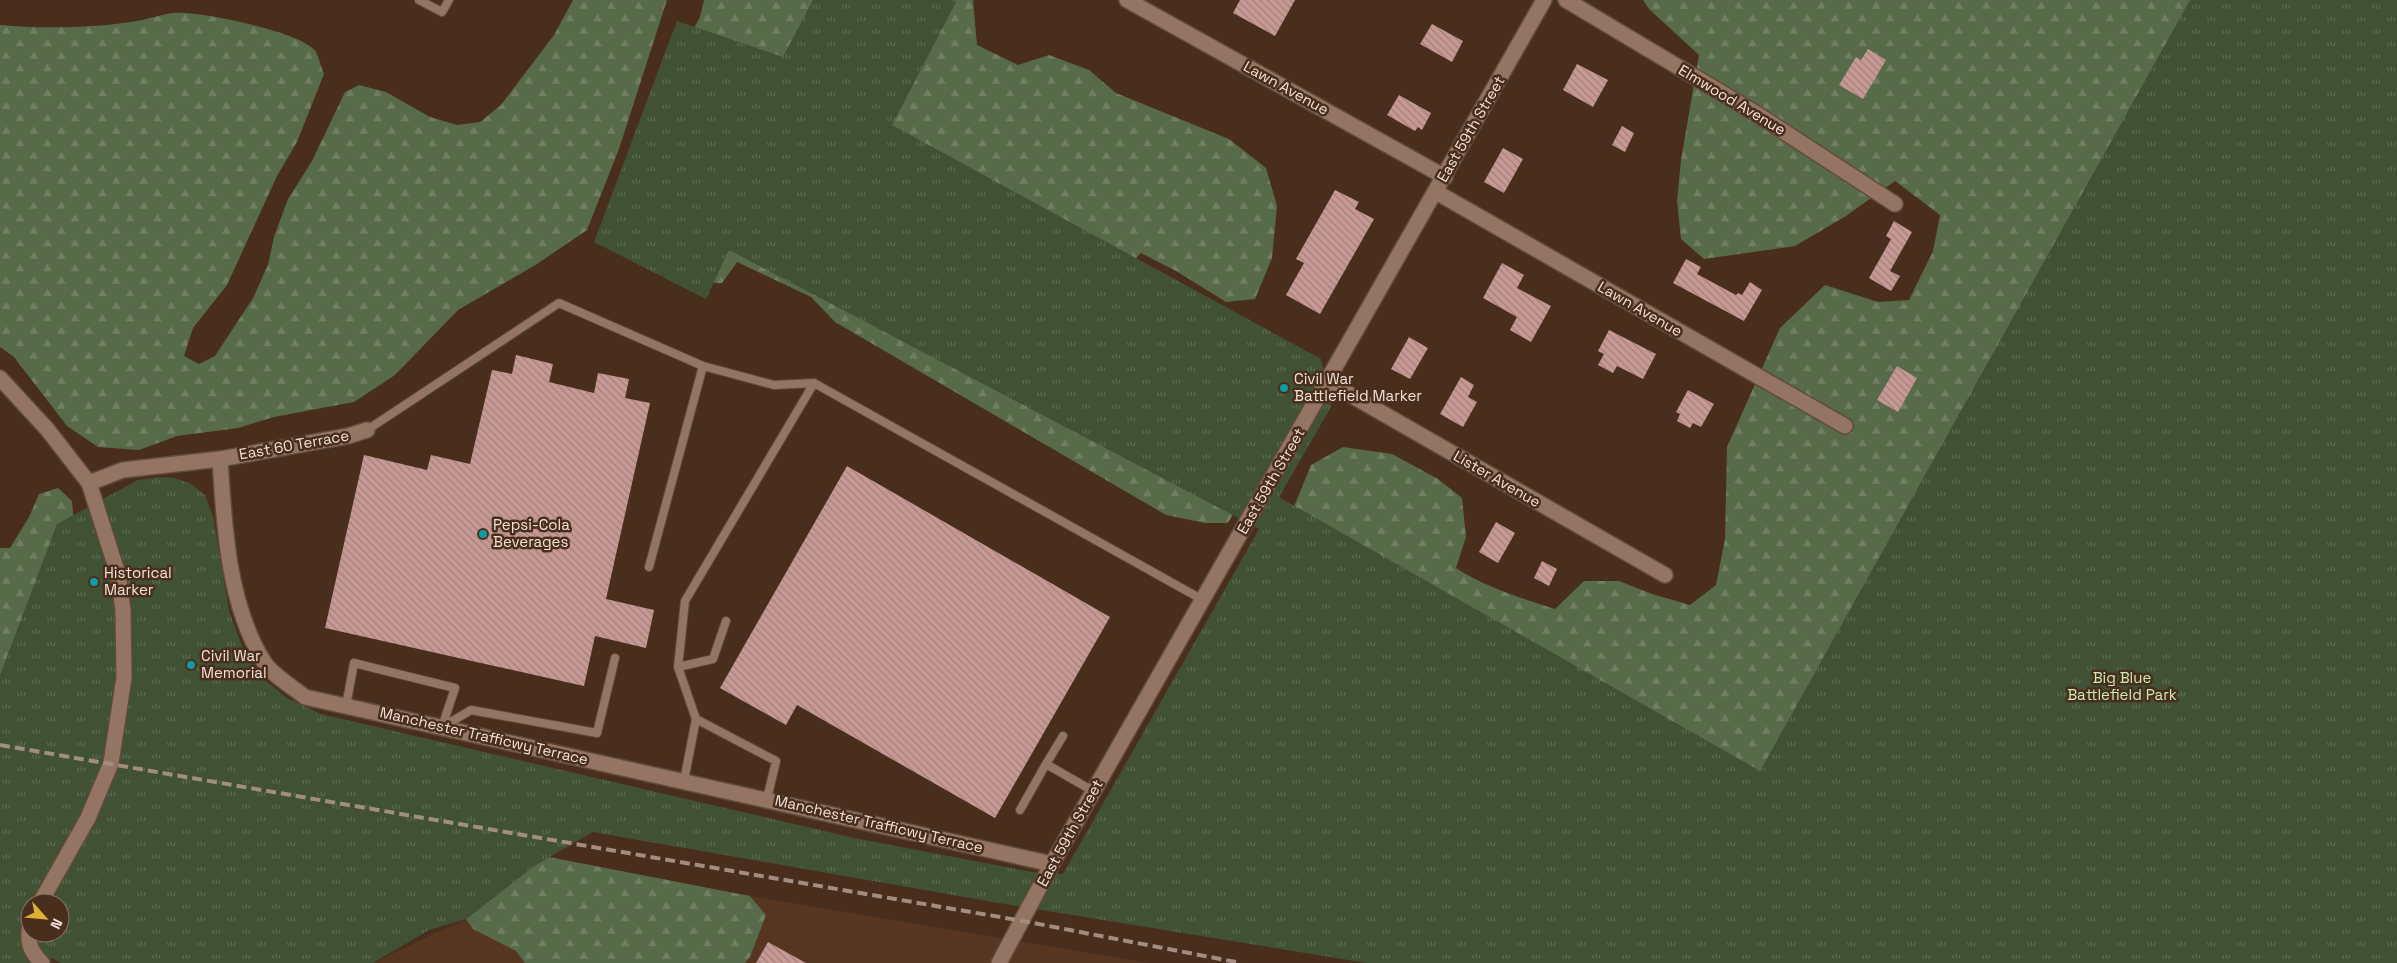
<svg xmlns="http://www.w3.org/2000/svg" width="2397" height="963" viewBox="0 0 2397 963" font-family="'Space Grotesk',sans-serif">
  <defs>
    <pattern id="forest-firs" width="22" height="20" patternUnits="userSpaceOnUse" patternTransform="scale(1.25)"><rect width="22" height="20" fill="#576a49"/><path d="M5 1l3.5 6h-7zM16 11l3.5 6h-7z" fill="#707f62"/></pattern>
    <pattern id="park-tufts" width="24" height="20" patternUnits="userSpaceOnUse" patternTransform="scale(1.25)"><rect width="24" height="20" fill="#405134"/><path d="M3 7l-1-3M5 7V3M7 7l1-3M15 17l-1-3M17 17v-4M19 17l1-3" fill="none" stroke="#5c6a51"/></pattern>
    <pattern id="building-back-hatch" width="6" height="6" patternUnits="userSpaceOnUse" patternTransform="scale(1.25)"><rect width="6" height="6" fill="#c79994"/><path d="M-1 5l2 2M0 0l6 6M5-1l2 2" fill="none" stroke="#a1807b"/></pattern>
  </defs>
  <rect width="100%" height="100%" fill="#492e1d"/>
  <!-- built -->
  <path fill="#573621" d="M750 896 1149 963H739L766 915Z
    M466 919 516 951 525 963H377L381 959Z"/>
  <!-- forest -->
  <path fill="url(#forest-firs)" d="M573 0H667L619 149 587 230 537 264 458 310 395 375 354 402 274 417 238 428 177 436 139 450 98 447 67 426 14 357 0 347V25C41 29 96 28 137 21 149 19 162 14 174 13 199 11 303 32 316 52 319 58 321 67 324 74L297 142 277 176 227 285 193 328 184 356 199 364 215 356 253 298 268 265 274 237 288 199 312 161 345 92 359 85 386 92 430 117 457 125 480 122 501 105 554 35Z
    M704 0H973L977 45 1018 65 1049 55 1089 70 1116 93 1229 139 1266 168 1277 206 1272 258 1255 299 1226 302 1176 271 1141 253 1104 289 1274 445 1228 523H1205L1166 515 835 322 811 297 737 262 722 283H692L663 87 700 17Z
    M1643 0H2397V963L1092 838 1293 509 1311 465 1343 447 1392 454 1438 479 1462 498 1466 537 1456 568C1487 588 1521 598 1555 609L1584 581H1619L1652 594 1690 605 1716 585 1725 539 1727 447 1780 328 1825 285 1878 302 1909 300 1933 251 1940 215 1895 181 1846 216 1795 246 1704 259 1681 239 1677 201 1681 160 1699 55 1649 9Z
    M58 488 72 501 75 535 0 704V548H10L29 517 39 494Z
    M549 857 750 896 766 915 750 957 745 963H525L516 951 473 929 466 919 534 866Z"/>
  <!-- park -->
  <path fill="url(#park-tufts)" fill-rule="evenodd" d="M813 0H952L956 2 892 125 1321 359 1331 407 1279 497 1760 771 2190 0H2397V963H1367L993 902 593 832 534 866 466 919 429 930 373 963H61L52 958 49 963H0V675L57 524 138 480 159 477 175 478 191 484 205 495 213 516 229 611 242 646 264 679 287 698 321 714 854 838 1032 872 1063 874 1259 529 729 250 706 299 594 242 677 21 783 57ZM30 903H60V933H30Z"/>
  <!-- building -->
  <path fill="url(#building-back-hatch)" d="M1240 0H1295L1275 36 1233 13Z
    M1432 24 1463 41 1452 62 1420 44Z
    M1868 49 1886 60 1863 99 1839 85 1856 57 1861 60Z
    M1577 64 1608 80 1593 107 1563 90Z
    M1399 95 1431 113 1422 130 1418 127 1415 131 1387 115Z
    M1622 126 1634 133 1625 152 1612 145Z
    M1503 148 1523 159 1504 193 1484 182Z
    M1335 190 1359 202 1355 209 1374 219 1320 314 1286 295 1304 263 1296 259Z
    M1894 221 1912 232 1890 271 1900 276 1891 291 1869 278 1891 239 1886 236Z
    M1686 259 1701 267 1697 274 1736 295 1738 293 1742 295 1750 282 1762 290 1744 321 1673 283Z
    M1502 263 1524 275 1517 288 1551 306 1531 342 1510 330 1517 317 1483 298Z
    M1609 330 1656 354 1643 379 1617 366 1613 373 1598 365 1604 354 1598 351Z
    M1409 337 1428 348 1410 379 1391 369Z
    M516 355 553 364 549 382 594 393 598 373 629 379 625 398 650 403 606 599 654 610 646 648 595 636 584 686 325 628 364 455 427 470 431 455 470 464 492 370 512 374Z
    M1897 366 1917 378 1898 412 1877 400Z
    M1461 377 1474 385 1468 397 1477 402 1463 427 1440 414Z
    M1688 390 1714 404 1701 427 1693 423 1690 428 1677 421 1680 414 1676 412Z
    M847 466 1110 617 995 818 797 705 786 725 720 688Z
    M1496 522 1515 533 1498 563 1479 552Z
    M1542 561 1557 569 1549 586 1534 578Z
    M768 942 806 963H756Z"/>
  <g fill="none" stroke-linecap="round" stroke-linejoin="round">
    <defs>
      <path id="service" d="M419 0 442 12 449 0
        M703 366 774 385 814 383
        M367 430 559 303 703 366 649 567
        M678 667 713 659 726 621
        M346 706 354 663 455 688 442 727
        M696 719 776 761 767 799
        M444 726 471 710 597 733 615 658
        M1063 736 1046 764 1093 791
        M684 781 696 719 678 667 685 601 814 383 1203 600
        M1020 810 1046 764"/>
      <path id="minor" d="M1127 0 1445 177
        M1566 0 1757 114 1895 204
        M1436 192 1845 426
        M0 378 47 429 89 483 118 574 123 610 124 678 111 763 88 818 40 903
        M1328 382 1665 575
        M220 459 348 436 367 430
        M89 483 123 470 220 459C224 525 228 605 264 662 271 674 294 688 305 697L1052 864
        M30 924C27 942 29 950 42 963
        M999 963 1052 864 1544 0"/>
    </defs>
    <!-- service casing -->
    <use href="#service" stroke="#614b3c" stroke-width="10"/>
    <!-- minor casing -->
    <use href="#minor" stroke="#614b3c" stroke-width="18"/>
    <!-- service -->
    <use href="#service" stroke="#947462" stroke-width="8"/>
    <!-- minor -->
    <use href="#minor" stroke="#947462" stroke-width="15"/>
    <!-- rail -->
    <path stroke="#a38d80" stroke-width="4" stroke-dasharray="10 5" stroke-linecap="butt" d="M0 745 1023 921 1241 963"/>
  </g>
  <!-- markers -->
  <g fill="#0f9aa8" stroke="#492e1d" stroke-width="2">
    <circle cx="1284" cy="388" r="5"/>
    <circle cx="483" cy="534" r="5"/>
    <circle cx="94" cy="582" r="5"/>
    <circle cx="191" cy="665" r="5"/>
  </g>
  <g text-anchor="middle" stroke-width="5" stroke-linejoin="round" paint-order="stroke">
    <!-- street labels -->
    <g font-size="15" fill="#f3e1d7" stroke="#492e1d">
      <text transform="translate(1286 88) rotate(29)" y="5">Lawn Avenue</text>
      <text transform="translate(1732 100) rotate(31)" y="5">Elmwood Avenue</text>
      <text transform="translate(1471 129) rotate(-60)" y="5">East 59th Street</text>
      <text transform="translate(1640 309) rotate(30)" y="5">Lawn Avenue</text>
      <text transform="translate(294 445) rotate(-10)" y="5">East 60 Terrace</text>
      <text transform="translate(1497 479) rotate(30)" y="5">Lister Avenue</text>
      <text transform="translate(1271 481) rotate(-60)" y="5">East 59th Street</text>
      <text transform="translate(484 736) rotate(13)" y="5">Manchester Trafficwy Terrace</text>
      <text transform="translate(879 824) rotate(13)" y="5">Manchester Trafficwy Terrace</text>
      <text transform="translate(1070 833) rotate(-61)" y="5">East 59th Street</text>
    </g>
    <!-- poi labels -->
    <g font-size="15" fill="#f3e1d7" stroke="#492e1d" text-anchor="start">
      <text x="1294" y="384">Civil War<tspan x="1294" dy="17">Battlefield Marker</tspan></text>
      <text x="493" y="530">Pepsi-Cola<tspan x="493" dy="17">Beverages</tspan></text>
      <text x="104" y="578">Historical<tspan x="104" dy="17">Marker</tspan></text>
      <text x="201" y="661">Civil War<tspan x="201" dy="17">Memorial</tspan></text>
    </g>
    <!-- park labels -->
    <g font-size="15" fill="#c9ecb1" stroke="#492e1d">
      <text x="2122" y="683">Big Blue<tspan x="2122" dy="17">Battlefield Park</tspan></text>
    </g>
  </g>
  <!-- north arrow -->
  <g transform="translate(45 918) rotate(117)"><circle r="24" fill="#492e1d" stroke="#8d7667"/>
  <path d="M0-4L9 19L0 12L-9 19Z" fill="#dfb034"/>
  <text y="-8" font-size="14" font-weight="bold" text-anchor="middle" fill="#f3e1d7">N</text>
  </g>
</svg>
